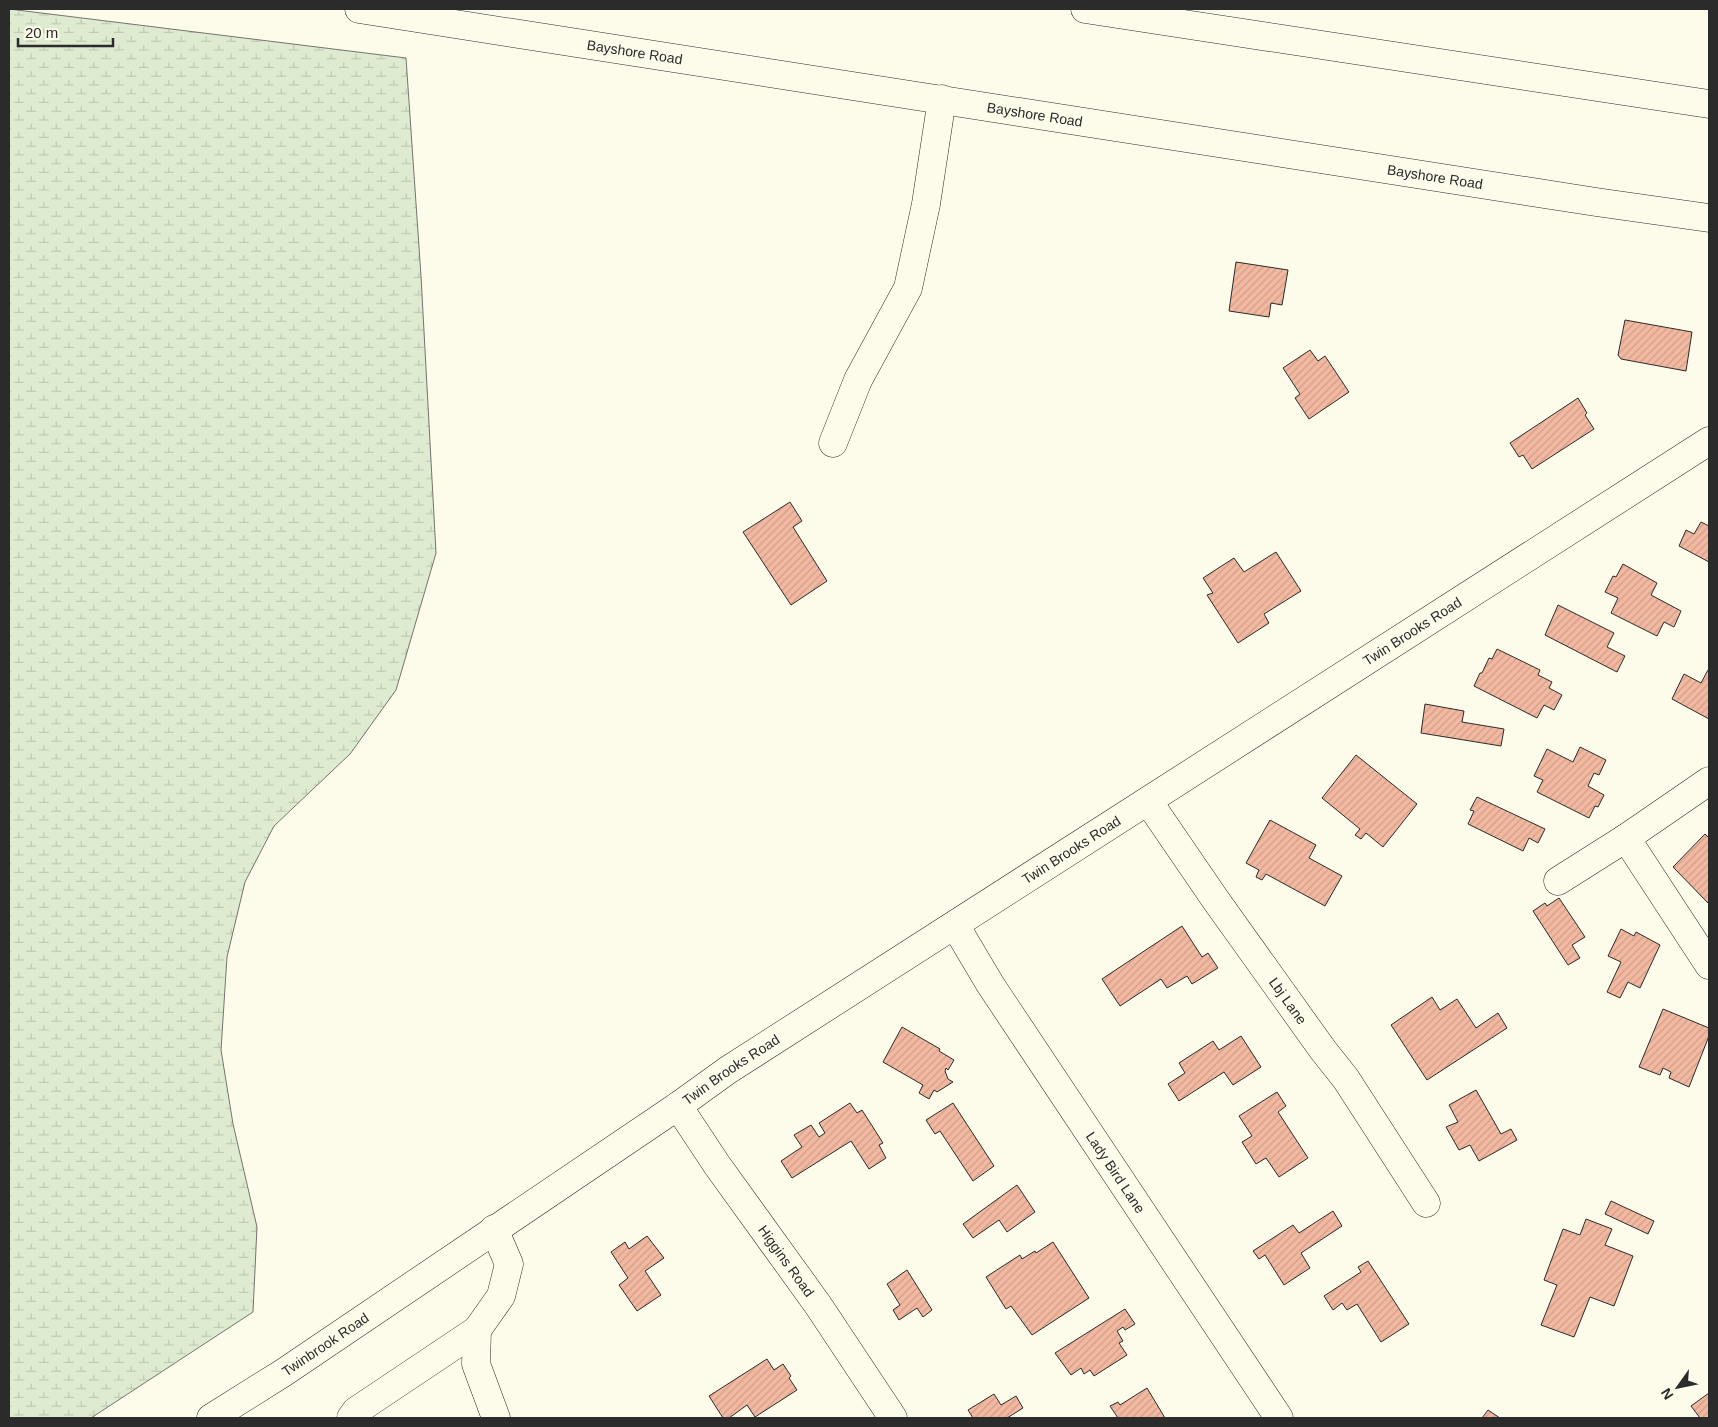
<svg xmlns="http://www.w3.org/2000/svg" width="1718" height="1427" viewBox="0 0 1718 1427" font-family="Helvetica,sans-serif">
  <defs>
    <pattern id="wetland-marsh" width="20" height="14" patternUnits="userSpaceOnUse" patternTransform="scale(1.25)"><rect width="20" height="14" fill="#deebd1"/><path d="M1 5h8M5 5V1M11 12h8M15 12V8" fill="none" stroke="#bfcab4"/></pattern>
    <pattern id="building-hatch" width="6" height="6" patternUnits="userSpaceOnUse" patternTransform="scale(1.25)"><rect width="6" height="6" fill="#f2b8a0"/><path d="M-1 1l2-2M0 6l6-6M5 7l2-2" fill="none" stroke="#d09e8a"/></pattern>
  </defs>
  <rect width="100%" height="100%" fill="#fdfbea"/>
  <!-- wetland -->
  <path fill="url(#wetland-marsh)" stroke="#74746e" d="M9 9 406 58 421 276 436 553 396 690 350 754 274 826 245 882 227 957 221 1050 233 1124 257 1227 253 1312 91 1418H9Z"/>
  <!-- building -->
  <path fill="url(#building-hatch)" stroke="#2b2b2b" d="M1236 262 1288 270 1282 305 1271 303 1269 317 1229 311Z
    M1625 320 1692 332 1686 371 1621 359 1618 355Z
    M1310 350 1318 361 1325 356 1349 392 1309 419 1295 398 1300 394 1283 368Z
    M1578 398 1587 413 1585 415 1594 429 1532 469 1523 455 1519 457 1510 443Z
    M790 502 802 521 793 527 827 581 791 605 743 532Z
    M1701 522 1709 526V562L1679 546 1686 530 1694 534Z
    M1276 552 1301 591 1264 614 1269 623 1238 643 1207 595 1213 593 1203 578 1234 558 1244 572Z
    M1623 564 1657 583 1651 595 1681 611 1674 627 1664 622 1657 636 1611 613 1618 598 1605 592 1613 576 1616 577Z
    M1558 605 1614 633 1607 647 1625 656 1617 672 1545 635Z
    M1497 649 1540 670 1538 675 1552 682 1549 688 1562 695 1554 710 1544 705 1537 718 1474 686 1480 673H1482L1489 658 1492 659Z
    M1708 670 1709 671V719L1672 699 1684 674 1701 683Z
    M1425 704 1464 711 1462 722 1504 729 1501 746 1421 733Z
    M1580 747 1606 760 1599 775 1594 773 1588 786 1604 795 1598 807 1595 806 1589 818 1537 792 1543 780 1534 776 1547 749 1573 762Z
    M1356 755 1417 804 1383 847 1366 833 1361 839 1355 835 1360 829 1322 798Z
    M1477 797 1545 829 1538 843 1529 838 1523 851 1468 824 1474 811 1470 810Z
    M1270 820 1316 845 1309 858 1342 876 1325 906 1266 874 1262 880 1256 877 1259 870 1246 863Z
    M1705 834 1709 838V904L1673 867Z
    M1559 898 1585 937 1572 945 1580 958 1568 965 1533 911 1545 903 1547 906Z
    M1182 926 1202 957 1208 953 1218 968 1192 984 1187 976 1167 988 1161 979 1120 1006 1102 979Z
    M1621 929 1634 936 1636 932 1660 945 1640 988 1628 982 1620 998 1607 992 1621 962 1608 956Z
    M1432 997 1440 1010 1457 999 1476 1028 1498 1013 1507 1028 1427 1080 1391 1025Z
    M1663 1009 1709 1028V1036L1689 1087 1669 1078 1671 1072 1663 1068 1660 1075 1639 1067Z
    M902 1027 940 1049 939 1051 954 1060 948 1070 946 1068 945 1071 948 1079 953 1082 937 1092 934 1090 929 1099 919 1093 923 1085 883 1062Z
    M1241 1036 1261 1067 1233 1085 1224 1072 1179 1101 1168 1084 1185 1073 1179 1063 1213 1041 1219 1050Z
    M1476 1090 1501 1134 1511 1129 1517 1140 1479 1161 1470 1145 1459 1150 1446 1127 1458 1122 1449 1105Z
    M1277 1092 1286 1106 1278 1112 1308 1158 1279 1177 1266 1158 1256 1164 1242 1142 1252 1136 1239 1116Z
    M850 1103 857 1113 862 1110 883 1143 879 1145 886 1158 869 1169 851 1141 792 1178 781 1161 802 1147 794 1135 811 1125 819 1137 825 1133 819 1123Z
    M953 1103 994 1166 973 1181 940 1131 935 1134 926 1120Z
    M1017 1185 1035 1212 1007 1232 999 1220 973 1238 963 1224Z
    M1611 1201 1654 1221 1648 1234 1605 1214Z
    M1333 1211 1342 1226 1301 1253 1310 1268 1284 1285 1265 1255 1259 1259 1253 1251 1293 1225 1299 1233Z
    M1586 1219 1612 1229 1605 1245 1633 1256 1614 1306 1590 1297 1574 1337 1541 1325 1557 1285 1544 1280 1563 1229 1580 1235Z
    M647 1236 664 1258 645 1271 661 1295 637 1311 619 1285 628 1278 611 1252 625 1242 629 1249Z
    M1053 1242 1089 1298 1032 1335 1011 1306 1006 1309 986 1277 1020 1255 1022 1259 1035 1251 1036 1253Z
    M1368 1261 1409 1324 1381 1342 1357 1304 1347 1310 1342 1303 1333 1310 1324 1296 1361 1272 1358 1267Z
    M907 1270 932 1310 923 1317 917 1308 899 1320 893 1310 900 1305 887 1284Z
    M1125 1309 1135 1324 1125 1330 1123 1327 1117 1331 1123 1341 1119 1343 1127 1355 1094 1376 1090 1370 1084 1374 1081 1368 1071 1375 1055 1353Z
    M767 1359 774 1370 783 1364 791 1376 789 1378 797 1390 755 1417 747 1405 729 1418H723L709 1396Z
    M1147 1388 1165 1418H1118L1110 1406 1118 1402 1120 1405Z
    M1709 1393V1418H1700L1691 1406Z
    M994 1394 1001 1405 1016 1396 1023 1408 1007 1418H973L968 1410Z
    M1488 1410 1500 1418H1482Z"/>
  <g fill="none" stroke-linecap="round" stroke-linejoin="round">
    <defs>
      <g id="minor">
        <path d="M833 443 858 380 908 288 926 204 942 99"/>
        <path id="s1" d="M1148 801 1215 899 1323 1050 1346 1079 1426 1203"/>
        <path d="M1626 838 1709 965"/>
        <path d="M1558 881 1626 838 1709 781"/>
        <path id="s2" d="M955 925 990 984 1279 1418"/>
        <path id="s3" d="M678 1106 717 1165 818 1305 893 1418"/>
        <path d="M477 1330 476 1364 496 1418"/>
        <path id="s4" d="M211 1418 283 1373 678 1106 728 1070 1709 441"/>
        <path d="M351 1418 356 1411 477 1330 501 1296 509 1264 494 1229"/>
      </g>
      <g id="major">
        <path id="s5" d="M359 9 1596 202 1709 218"/>
        <path d="M1085 9 1709 104"/>
      </g>
    </defs>
    <!-- minor casing -->
    <use href="#minor" stroke="#2b2b2b" stroke-width="29"/>
    <!-- major casing -->
    <use href="#major" stroke="#2b2b2b" stroke-width="29"/>
    <!-- minor -->
    <use href="#minor" stroke="#fdfbea" stroke-width="28"/>
    <!-- major -->
    <use href="#major" stroke="#fdfbea" stroke-width="28"/>
  </g>
  <g text-anchor="middle" stroke-width="4" stroke-linejoin="round" paint-order="stroke">
    <!-- street labels -->
    <g font-size="14" fill="#2b2b2b" stroke="#fdfbea">
      <text dy="5" stroke="none"><textPath href="#s5" startOffset="279">Bayshore Road</textPath></text>
      <text dy="5" stroke="none"><textPath href="#s5" startOffset="684">Bayshore Road</textPath></text>
      <text dy="5" stroke="none"><textPath href="#s5" startOffset="1089">Bayshore Road</textPath></text>
      <text dy="5" stroke="none"><textPath href="#s4" startOffset="1436">Twin Brooks Road</textPath></text>
      <text dy="5" stroke="none"><textPath href="#s4" startOffset="1031">Twin Brooks Road</textPath></text>
      <text dy="5" stroke="none"><textPath href="#s1" startOffset="244">Lbj Lane</textPath></text>
      <text dy="5" stroke="none"><textPath href="#s4" startOffset="626">Twin Brooks Road</textPath></text>
      <text dy="5" stroke="none"><textPath href="#s2" startOffset="295">Lady Bird Lane</textPath></text>
      <text dy="5" stroke="none"><textPath href="#s3" startOffset="189">Higgins Road</textPath></text>
      <text dy="5" stroke="none"><textPath href="#s4" startOffset="136">Twinbrook Road</textPath></text>
    </g>
  </g>
  <!-- border -->
  <rect width="1718" height="1427" fill="none" stroke="#2b2b2b" stroke-width="20"/>
  <!-- north arrow -->
  <g transform="translate(1678 1387) rotate(237)" stroke="#fdfbea" stroke-width="4" paint-order="stroke">
  <path d="M0-4L9 19L0 12L-9 19Z" fill="#2b2b2b"/>
  <text y="-8" font-size="14" font-weight="bold" text-anchor="middle" fill="#2b2b2b">N</text>
  </g>
  <!-- scale -->
  <path d="M18 38v8h95v-8" fill="none" stroke="#2b2b2b" stroke-width="2.5"/>
  <text x="25" y="38" font-size="15" fill="#2b2b2b" stroke="#fdfbea" stroke-width="4" paint-order="stroke">20 m</text>
</svg>
